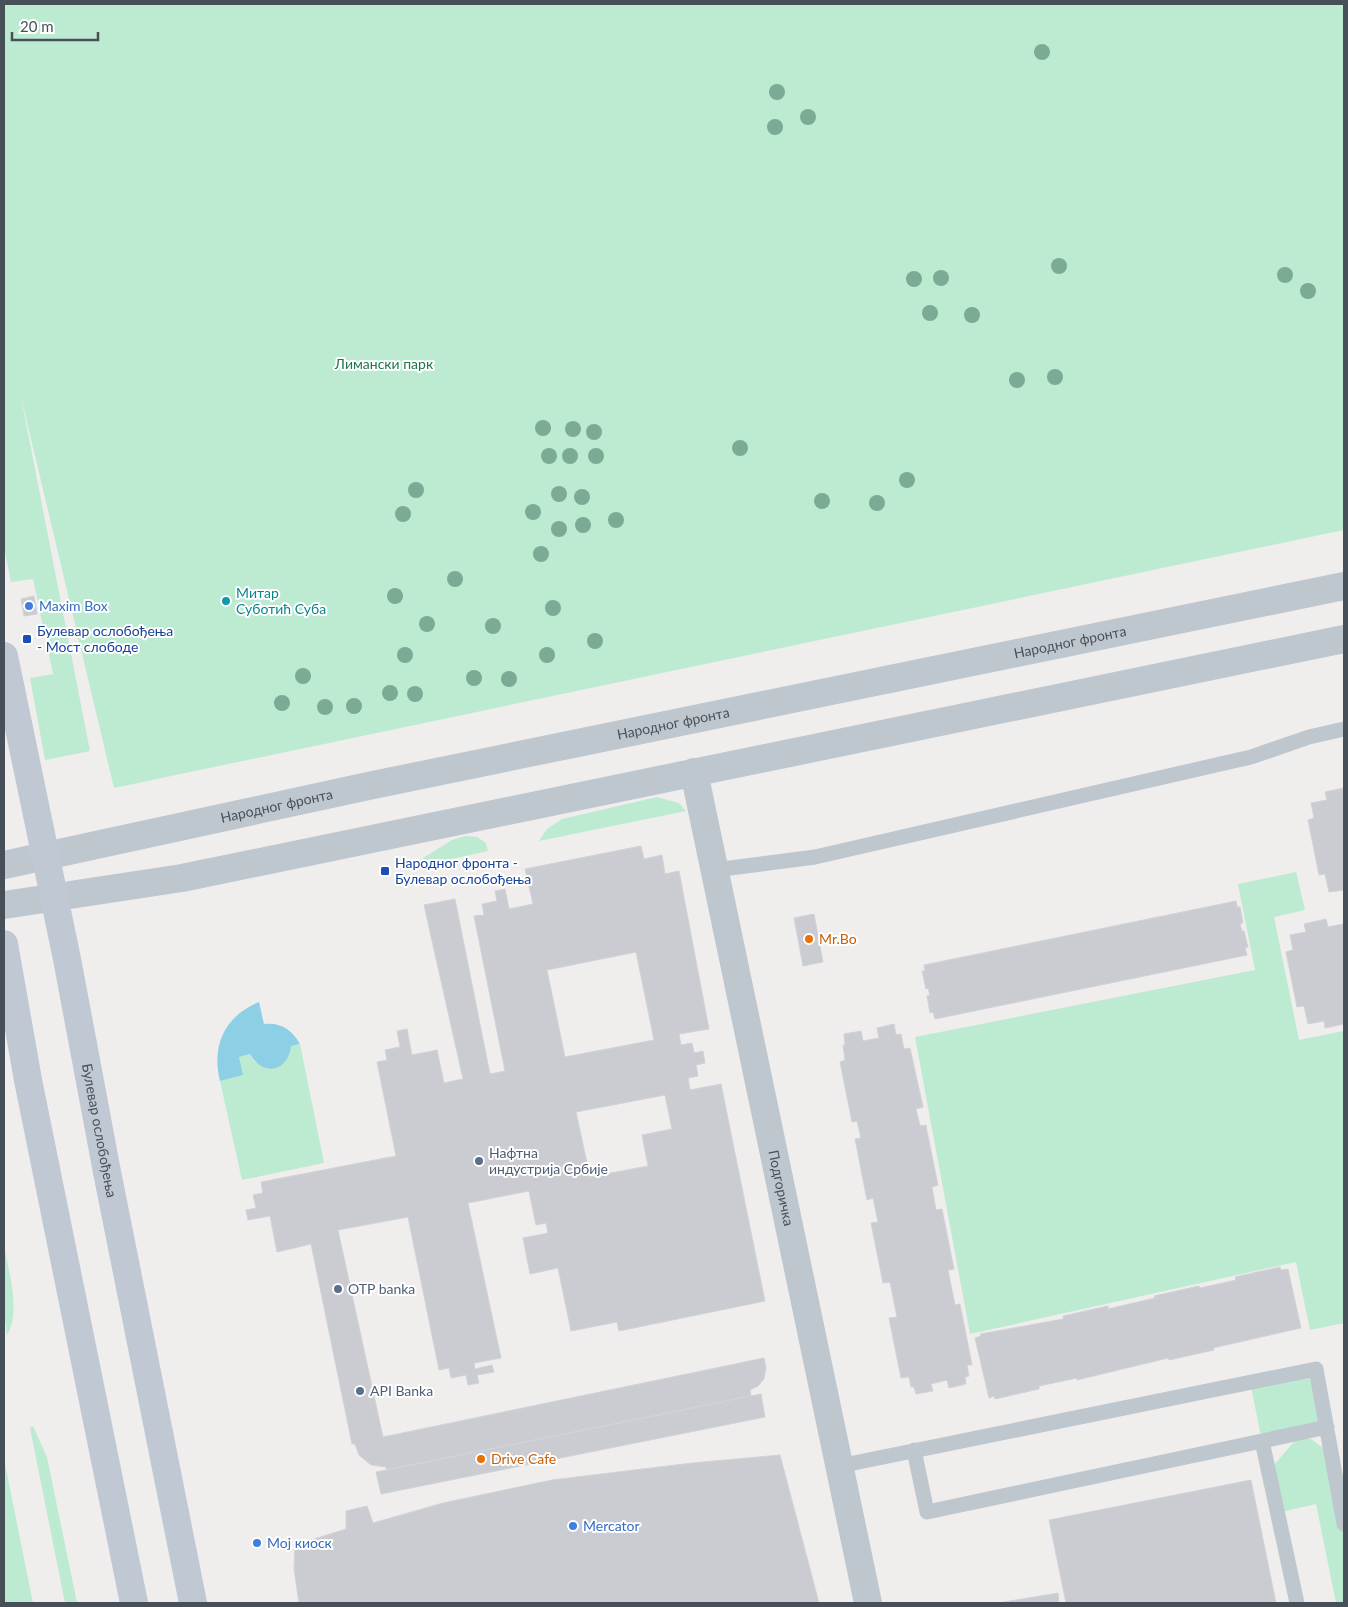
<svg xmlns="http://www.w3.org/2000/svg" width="1348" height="1607" viewBox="0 0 1348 1607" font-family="Lato,sans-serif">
  <rect width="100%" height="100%" fill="#f0eded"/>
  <!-- green -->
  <path fill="#bdebd1" d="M4 4H1344V530L114 788 21 397 90 751 45 760 30 678 53 674 33 579 11 582 4 547Z
    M657 797 679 803 686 811 539 841 547 829 562 819Z
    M465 836 477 837 486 843 488 851 425 865 423 858 452 840Z
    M1296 872 1305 910 1274 917 1299 1040 1344 1031V1323L1310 1330 1296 1262 970 1334 915 1037 1255 970 1238 884Z
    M300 1044 324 1163 242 1180 220 1081 242 1075 239 1057 250 1054 254 1062 291 1045Z
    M4 1247C9 1271 21 1313 7 1335L4 1317Z
    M1316 1369 1327 1427 1262 1441 1250 1382Z
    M33 1426 47 1457 77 1603H65L30 1428Z
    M1302 1438 1311 1439 1331 1454 1344 1524V1603H1336L1316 1504 1277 1513 1273 1466 1293 1443Z
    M4 1459 33 1603H4Z"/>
  <!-- water -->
  <path fill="#8dd0e6" d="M259 1002 264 1024C281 1022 292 1030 300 1044L291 1046C288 1072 263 1077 250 1054L239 1057 243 1075 220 1081C211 1045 225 1016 259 1002Z"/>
  <!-- building -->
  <path fill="#caccd2" stroke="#d1d3d8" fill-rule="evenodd" d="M34 596 37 614 24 616 21 599Z
    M1344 788V890L1329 892 1325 874 1319 875 1308 820 1314 818 1311 803 1327 800 1325 792Z
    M641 846 644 859 662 855 665 874 679 871 709 1029 679 1034 681 1045 692 1043 694 1053 703 1051 705 1063 696 1065 698 1076 688 1078 690 1090 721 1084 765 1301 619 1331 617 1322 571 1331 558 1268 530 1274 523 1238 548 1233 546 1223 536 1225 529 1191 468 1203 501 1358 474 1363 475 1369 492 1365 494 1372 477 1375 479 1383 468 1385 466 1375 451 1378 449 1368 439 1370 408 1217 338 1230 383 1437 764 1358 766 1368 764 1379 758 1386 750 1390 751 1396 387 1470 386 1467 371 1465 359 1455 355 1444H352L311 1244 277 1252 270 1216 248 1220 246 1210 256 1208 253 1195 263 1193 261 1182 396 1156 377 1062 387 1060 385 1050 400 1047 397 1031 407 1029 412 1055 437 1050 444 1083 463 1079 424 905 455 899 490 1074 505 1071 474 916 484 915 482 904 497 901 495 891 505 889 509 909 533 904 525 869ZM636 952 654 1040 565 1057 547 970ZM665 1095 672 1129 642 1135 648 1166 590 1177 576 1112Z
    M1236 901 1237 907H1240L1243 923 1240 924 1242 931H1244L1248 947 1245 948 1247 955 935 1019 933 1012 930 1013 927 996 930 995 928 988 926 989 922 971H925L924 965Z
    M814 914 823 962 803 966 794 918Z
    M1326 919 1328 927 1343 924 1344 931V1024L1325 1028 1324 1021 1308 1024 1304 1006 1297 1007 1286 952 1293 950 1290 935 1306 932 1304 924Z
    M894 1024 896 1035 901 1034 904 1049 910 1048 923 1107 916 1109 920 1126 926 1125 927 1131 938 1185 932 1187 936 1210 942 1209 954 1269 948 1270 955 1305 960 1304 972 1365H967L969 1376 965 1377 966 1384 949 1388 947 1380 931 1384 933 1391 916 1394 914 1387H911L909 1377 901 1378 889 1318 897 1317 890 1282 883 1283 871 1223 878 1222 873 1198 867 1200 855 1139 861 1138 857 1121 852 1122 840 1062 845 1060 843 1045H845L844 1034 861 1031 863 1041 879 1038 877 1028Z
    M1280 1267 1281 1270 1288 1269 1301 1328 1213 1348 1214 1350 1169 1360 1168 1358 1077 1380V1378L1039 1386V1389L995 1399 994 1396 989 1398 975 1338 981 1336 980 1334 1063 1319V1316L1108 1306V1309L1155 1298 1154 1296 1199 1286 1200 1288 1236 1280 1235 1277Z
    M761 1394 765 1417 381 1494 376 1472Z
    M780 1455 819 1603H299L294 1569 295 1545 346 1529V1511L367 1506 373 1523 443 1503 552 1480 692 1463Z
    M1251 1480 1276 1603H1066L1049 1520Z
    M1058 1593 1059 1603H998Z"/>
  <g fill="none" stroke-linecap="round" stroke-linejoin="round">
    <!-- service -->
    <path stroke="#bfc7ce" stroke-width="15" d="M715 870 815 857 1251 757 1309 737 1344 729
      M1262 1441 1327 1427
      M914 1450 927 1512 1262 1441 1297 1603
      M839 1466 1316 1369 1344 1524"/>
    <!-- minor -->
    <path stroke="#bfc7ce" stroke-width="28" id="s1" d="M694 772 868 1603"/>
    <!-- tertiary -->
    <g stroke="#bfc7ce" stroke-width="28">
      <path id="s2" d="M4 865 373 785 1344 586"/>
      <path d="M4 905 182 878 1344 639"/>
    </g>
    <!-- secondary -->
    <g stroke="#bfc8d3" stroke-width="28">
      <path id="s3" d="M4 656 67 959 107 1172 193 1603"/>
      <path d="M4 944 28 1080 134 1603"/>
    </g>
  </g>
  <!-- trees -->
  <g fill="#7bab94">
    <circle cx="1042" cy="52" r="8"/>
    <circle cx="777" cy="92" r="8"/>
    <circle cx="808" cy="117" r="8"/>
    <circle cx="775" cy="127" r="8"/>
    <circle cx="1059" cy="266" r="8"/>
    <circle cx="1285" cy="275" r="8"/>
    <circle cx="941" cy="278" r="8"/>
    <circle cx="914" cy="279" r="8"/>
    <circle cx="1308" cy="291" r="8"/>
    <circle cx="930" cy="313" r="8"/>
    <circle cx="972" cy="315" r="8"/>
    <circle cx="1055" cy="377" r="8"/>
    <circle cx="1017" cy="380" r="8"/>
    <circle cx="543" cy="428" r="8"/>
    <circle cx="573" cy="429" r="8"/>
    <circle cx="594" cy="432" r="8"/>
    <circle cx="740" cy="448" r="8"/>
    <circle cx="549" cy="456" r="8"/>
    <circle cx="570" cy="456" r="8"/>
    <circle cx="596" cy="456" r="8"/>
    <circle cx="907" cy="480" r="8"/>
    <circle cx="416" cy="490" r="8"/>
    <circle cx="559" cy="494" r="8"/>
    <circle cx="582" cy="497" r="8"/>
    <circle cx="822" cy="501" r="8"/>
    <circle cx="877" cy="503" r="8"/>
    <circle cx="533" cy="512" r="8"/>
    <circle cx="403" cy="514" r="8"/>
    <circle cx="616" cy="520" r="8"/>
    <circle cx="583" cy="525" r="8"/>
    <circle cx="559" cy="529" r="8"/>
    <circle cx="541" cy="554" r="8"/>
    <circle cx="455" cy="579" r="8"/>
    <circle cx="395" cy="596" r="8"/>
    <circle cx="553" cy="608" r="8"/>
    <circle cx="427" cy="624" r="8"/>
    <circle cx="493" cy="626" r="8"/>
    <circle cx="595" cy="641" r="8"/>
    <circle cx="405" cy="655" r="8"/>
    <circle cx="547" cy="655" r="8"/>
    <circle cx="303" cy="676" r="8"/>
    <circle cx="474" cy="678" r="8"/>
    <circle cx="509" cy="679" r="8"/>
    <circle cx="390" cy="693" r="8"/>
    <circle cx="415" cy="694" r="8"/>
    <circle cx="282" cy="703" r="8"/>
    <circle cx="354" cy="706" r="8"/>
    <circle cx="325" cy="707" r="8"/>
  </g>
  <!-- markers -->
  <circle fill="#0f9aa8" stroke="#fff" stroke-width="2" cx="226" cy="601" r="5"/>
  <g fill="#3f7fe0" stroke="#fff" stroke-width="2">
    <circle cx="29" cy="606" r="5"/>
    <circle cx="573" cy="1526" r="5"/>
    <circle cx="257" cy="1543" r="5"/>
  </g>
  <g fill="#1a4fb4" stroke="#fff" stroke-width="2">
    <rect x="22" y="634" width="10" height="10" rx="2.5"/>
    <rect x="380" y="866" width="10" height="10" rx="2.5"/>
  </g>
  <g fill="#e8710a" stroke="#fff" stroke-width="2">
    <circle cx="809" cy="939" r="5"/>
    <circle cx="481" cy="1459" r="5"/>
  </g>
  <g fill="#5c6f8a" stroke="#fff" stroke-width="2">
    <circle cx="479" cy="1161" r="5"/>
    <circle cx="338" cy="1289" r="5"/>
    <circle cx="360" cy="1391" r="5"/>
  </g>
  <g text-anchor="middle" stroke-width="4" stroke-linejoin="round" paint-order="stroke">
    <!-- park labels -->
    <g font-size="14" fill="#1c754c" stroke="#fff">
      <text x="384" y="369">Лимански парк</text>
    </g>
    <!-- culture labels -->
    <g font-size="14" fill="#0d838f" stroke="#fff" text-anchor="start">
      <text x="236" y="598">Митар<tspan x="236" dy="16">Суботић Суба</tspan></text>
    </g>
    <!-- shop labels -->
    <g font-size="14" fill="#366cbe" stroke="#fff" text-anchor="start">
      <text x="39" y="611">Maxim Box</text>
      <text x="583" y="1531">Mercator</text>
      <text x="267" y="1548">Мој киоск</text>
    </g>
    <!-- transit labels -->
    <g font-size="14" fill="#164399" stroke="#fff" text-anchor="start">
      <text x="37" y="636">Булевар ослобођења<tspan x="37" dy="16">- Мост слободе</tspan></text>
      <text x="395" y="868">Народног фронта -<tspan x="395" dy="16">Булевар ослобођења</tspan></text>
    </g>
    <!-- street labels -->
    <g font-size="14" fill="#475059" stroke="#fff">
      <text dy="5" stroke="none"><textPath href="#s2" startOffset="1089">Народног фронта</textPath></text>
      <text dy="5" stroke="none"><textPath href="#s2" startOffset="684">Народног фронта</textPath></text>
      <text dy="5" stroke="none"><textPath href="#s2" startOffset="279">Народног фронта</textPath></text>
      <text dy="5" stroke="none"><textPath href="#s3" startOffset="484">Булевар ослобођења</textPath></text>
      <text dy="5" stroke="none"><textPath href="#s1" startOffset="425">Подгоричка</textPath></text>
    </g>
    <!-- food labels -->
    <g font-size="14" fill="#c56008" stroke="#fff" text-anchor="start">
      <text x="819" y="944">Mr.Bo</text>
      <text x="491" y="1464">Drive Cafe</text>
    </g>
    <!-- service labels -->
    <g font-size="14" fill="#4e5e75" stroke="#fff" text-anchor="start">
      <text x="489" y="1158">Нафтна<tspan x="489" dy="16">индустрија Србије</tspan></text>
      <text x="348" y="1294">OTP banka</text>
      <text x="370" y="1396">API Banka</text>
    </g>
  </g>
  <!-- border -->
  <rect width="1348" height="1607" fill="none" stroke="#475059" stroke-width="10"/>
  <!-- scale -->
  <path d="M12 32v8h86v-8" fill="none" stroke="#475059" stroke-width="2.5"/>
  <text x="20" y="32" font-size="15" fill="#475059" stroke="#ffffff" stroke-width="4" paint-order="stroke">20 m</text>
</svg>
